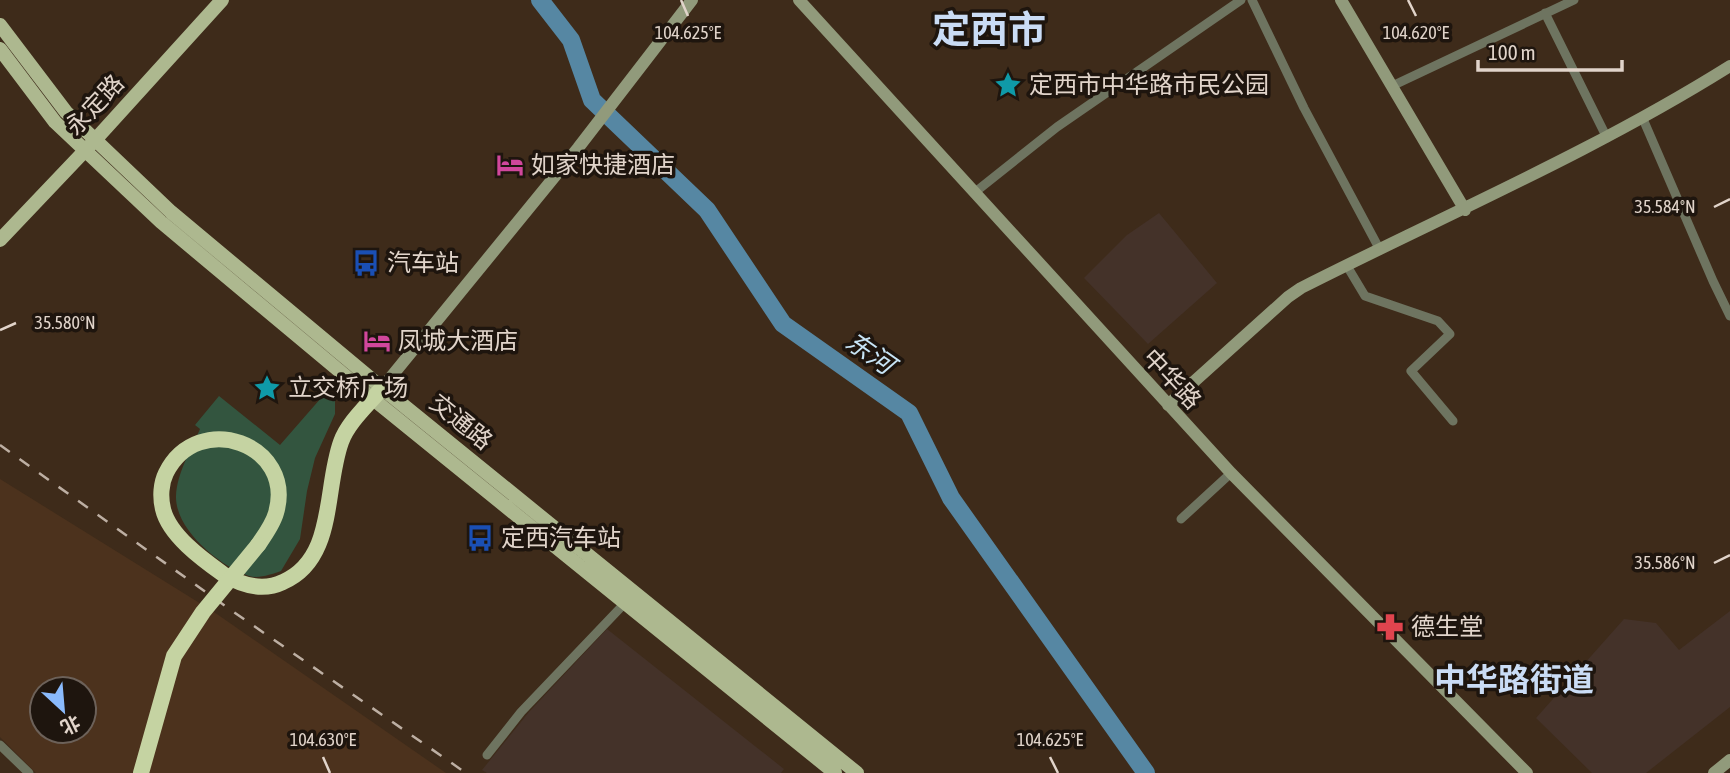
<svg xmlns="http://www.w3.org/2000/svg" width="1730" height="773" viewBox="0 0 1730 773" font-family="'Asap Condensed','Noto Sans SC',sans-serif">
  <rect width="100%" height="100%" fill="#3e2b1a"/>
  <!-- built -->
  <path fill="#4c321d" fill-rule="evenodd" d="M0 479 214 612 446 773H36L0 737ZM42 689H84V731H42Z"/>
  <!-- education -->
  <path fill="#443229" d="M1159 213 1217 283 1148 344 1084 278 1127 235Z
    M1730 611V707L1646 773H1592L1536 718 1624 619 1656 623 1679 650Z
    M607 629 784 769 781 773H487L482 770 529 712Z"/>
  <!-- green -->
  <path fill="#33553f" d="M328 390 335 397V414L315 458 307 491 300 539 281 571C272 574 259 579 249 576 220 566 175 530 176 496 177 473 191 450 200 429L195 425 219 396 280 445Z"/>
  <g fill="none" stroke-linecap="round" stroke-linejoin="round">
    <!-- river -->
    <path stroke="#5687a3" stroke-width="18" d="M540 0 571 40 592 100 707 210 783 324 909 413 951 498 1146 773"/>
    <!-- street -->
    <path stroke="#6e7460" stroke-width="9" d="M1252 0 1304 108 1380 250
      M1545 13 1607 138
      M1392 86 1574 0
      M1643 119 1713 281 1730 316
      M974 193 1057 127 1241 0
      M1347 266 1365 296 1438 321 1450 334 1411 371 1453 421
      M1181 519 1231 473
      M0 745 29 773
      M487 755 521 712 625 603"/>
    <!-- secondary -->
    <path stroke="#919a7b" stroke-width="12" d="M799 0 1231 473 1527 773
      M1341 0 1465 210
      M382 388 578 148 692 0
      M1168 405 1288 297 1301 288C1445 215 1593 152 1730 66
      M1714 773 1730 760"/>
    <!-- primary -->
    <path stroke="#adb88f" stroke-width="14" d="M0 25 66 112 171 212 382 388 857 773
      M0 49 55 122 161 222 373 399 835 773
      M0 240 95 140 222 0"/>
    <!-- highway -->
    <path stroke="#c5d3a2" stroke-width="16" d="M258 545C265 535 273 524 276 513 296 444 198 409 166 473 161 483 160 497 163 509 169 535 202 559 223 574 241 585 262 592 283 582 336 559 324 489 341 442 348 422 369 404 382 388"/>
    <!-- rail -->
    <path stroke="#bdafa3" stroke-width="2.5" stroke-dasharray="12 12" stroke-linecap="butt" d="M0 445 228 608 466 773"/>
    <!-- highway-bridge -->
    <path stroke="#c5d3a2" stroke-width="16" d="M141 773 174 656 203 612 258 545"/>
  </g>
  <!-- ticks -->
  <path fill="none" stroke="#e1d4ca" stroke-width="2.5" d="M681 0 688 16M1408 0 1416 16M1714 207 1730 199M0 330 16 323M1714 563 1730 555M323 757 330 773M1050 757 1058 773"/>
  <!-- icons -->
  <defs>
    <symbol id="sight-bare" viewBox="-9 -9 18 18"><path d="M0-6L1.8-2.2L6-1.7L2.9 1.2L3.7 5.4L0 3.3L-3.7 5.4L-2.9 1.2L-6-1.7L-1.8-2.2Z" fill="#0f9aa8" stroke="#1e150e" stroke-width="2.5" paint-order="stroke"/></symbol>
    <symbol id="hotel-bare" viewBox="-9 -9 18 18"><path d="M-6-4.5h1.5V1H6V5H4.5V3h-9V5H-6ZM-4 0a1.8 1.8 0 1 1 3.6 0ZM.5 0V-2.5h3Q6-2.5 6 0Z" fill="#d1479c" stroke="#1e150e" stroke-width="2.5" paint-order="stroke"/></symbol>
    <symbol id="bus-bare" viewBox="-9 -9 18 18"><path d="M-5-6H5V4H4V6H2V4H-2V6H-4V4H-5ZM-3.5-4V0h7V-4ZM-3.5 1.2v1.5H-2V1.2ZM2 1.2v1.5H3.5V1.2Z" fill="#1a4fb4" stroke="#1e150e" stroke-width="2.5" paint-order="stroke"/></symbol>
    <symbol id="pharmacy-bare" viewBox="-9 -9 18 18"><path d="M-2-6h4v4h4v4h-4v4h-4v-4h-4v-4h4Z" fill="#e0444e" stroke="#1e150e" stroke-width="2.5" paint-order="stroke"/></symbol>
  </defs>
  <g fill-rule="evenodd">
    <use href="#sight-bare" x="989" y="66" width="38" height="38"/>
    <use href="#hotel-bare" x="491" y="146" width="38" height="38"/>
    <use href="#bus-bare" x="347" y="244" width="38" height="38"/>
    <use href="#hotel-bare" x="358" y="322" width="38" height="38"/>
    <use href="#sight-bare" x="248" y="369" width="38" height="38"/>
    <use href="#bus-bare" x="461" y="519" width="38" height="38"/>
    <use href="#pharmacy-bare" x="1371" y="608" width="38" height="38"/>
  </g>
  <g text-anchor="middle" stroke-width="7" stroke-linejoin="round" paint-order="stroke">
    <!-- poi labels -->
    <g font-size="24" fill="#e1d4ca" stroke="#1e150e" text-anchor="start">
      <text x="1029" y="93">定西市中华路市民公园</text>
      <text x="531" y="173">如家快捷酒店</text>
      <text x="387" y="271">汽车站</text>
      <text x="398" y="349">凤城大酒店</text>
      <text x="288" y="396">立交桥广场</text>
      <text x="501" y="546">定西汽车站</text>
      <text x="1411" y="635">德生堂</text>
    </g>
    <!-- street labels -->
    <g font-size="24" fill="#e1d4ca" stroke="#1e150e">
      <text transform="translate(95 105) rotate(-47)" y="8">永定路</text>
      <text transform="translate(1172 379) rotate(47)" y="8">中华路</text>
      <text transform="translate(461 422) rotate(39)" y="8">交通路</text>
    </g>
    <!-- water labels -->
    <g font-size="26" font-style="italic" fill="#c8e5f7" stroke="#1e150e">
      <text transform="translate(870 353) rotate(35)" y="9">东河</text>
    </g>
    <!-- district labels -->
    <g font-size="32" font-weight="bold" fill="#cadcf5" stroke="#1e150e">
      <text x="1514" y="691">中华路街道</text>
    </g>
    <!-- town labels -->
    <g font-size="38" font-weight="bold" fill="#cadcf5" stroke="#1e150e">
      <text x="989" y="43">定西市</text>
    </g>
  </g>
  <g font-size="18" text-anchor="middle" fill="#e1d4ca" stroke="#1e150e" stroke-width="7" stroke-linejoin="round" paint-order="stroke">
    <text x="688" y="39">104.625°E</text>
    <text x="1416" y="39">104.620°E</text>
    <text x="1665" y="213">35.584°N</text>
    <text x="65" y="329">35.580°N</text>
    <text x="1665" y="569">35.586°N</text>
    <text x="323" y="746">104.630°E</text>
    <text x="1050" y="746">104.625°E</text>
  </g>
  <!-- north arrow -->
  <g transform="translate(63 710) rotate(154)"><circle r="33" fill="#1e150e" stroke="#6c6159" stroke-width="2"/>
  <path d="M0-5L12 26L0 18L-12 26Z" fill="#8abafc"/>
  <text y="-10" font-size="19" font-weight="bold" text-anchor="middle" fill="#e1d4ca">北</text>
  </g>
  <!-- scale -->
  <path d="M1478 60v10h144v-10" fill="none" stroke="#e1d4ca" stroke-width="3.5"/>
  <text x="1488" y="60" font-size="21" fill="#e1d4ca" stroke="#1e150e" stroke-width="5" paint-order="stroke">100 m</text>
</svg>
